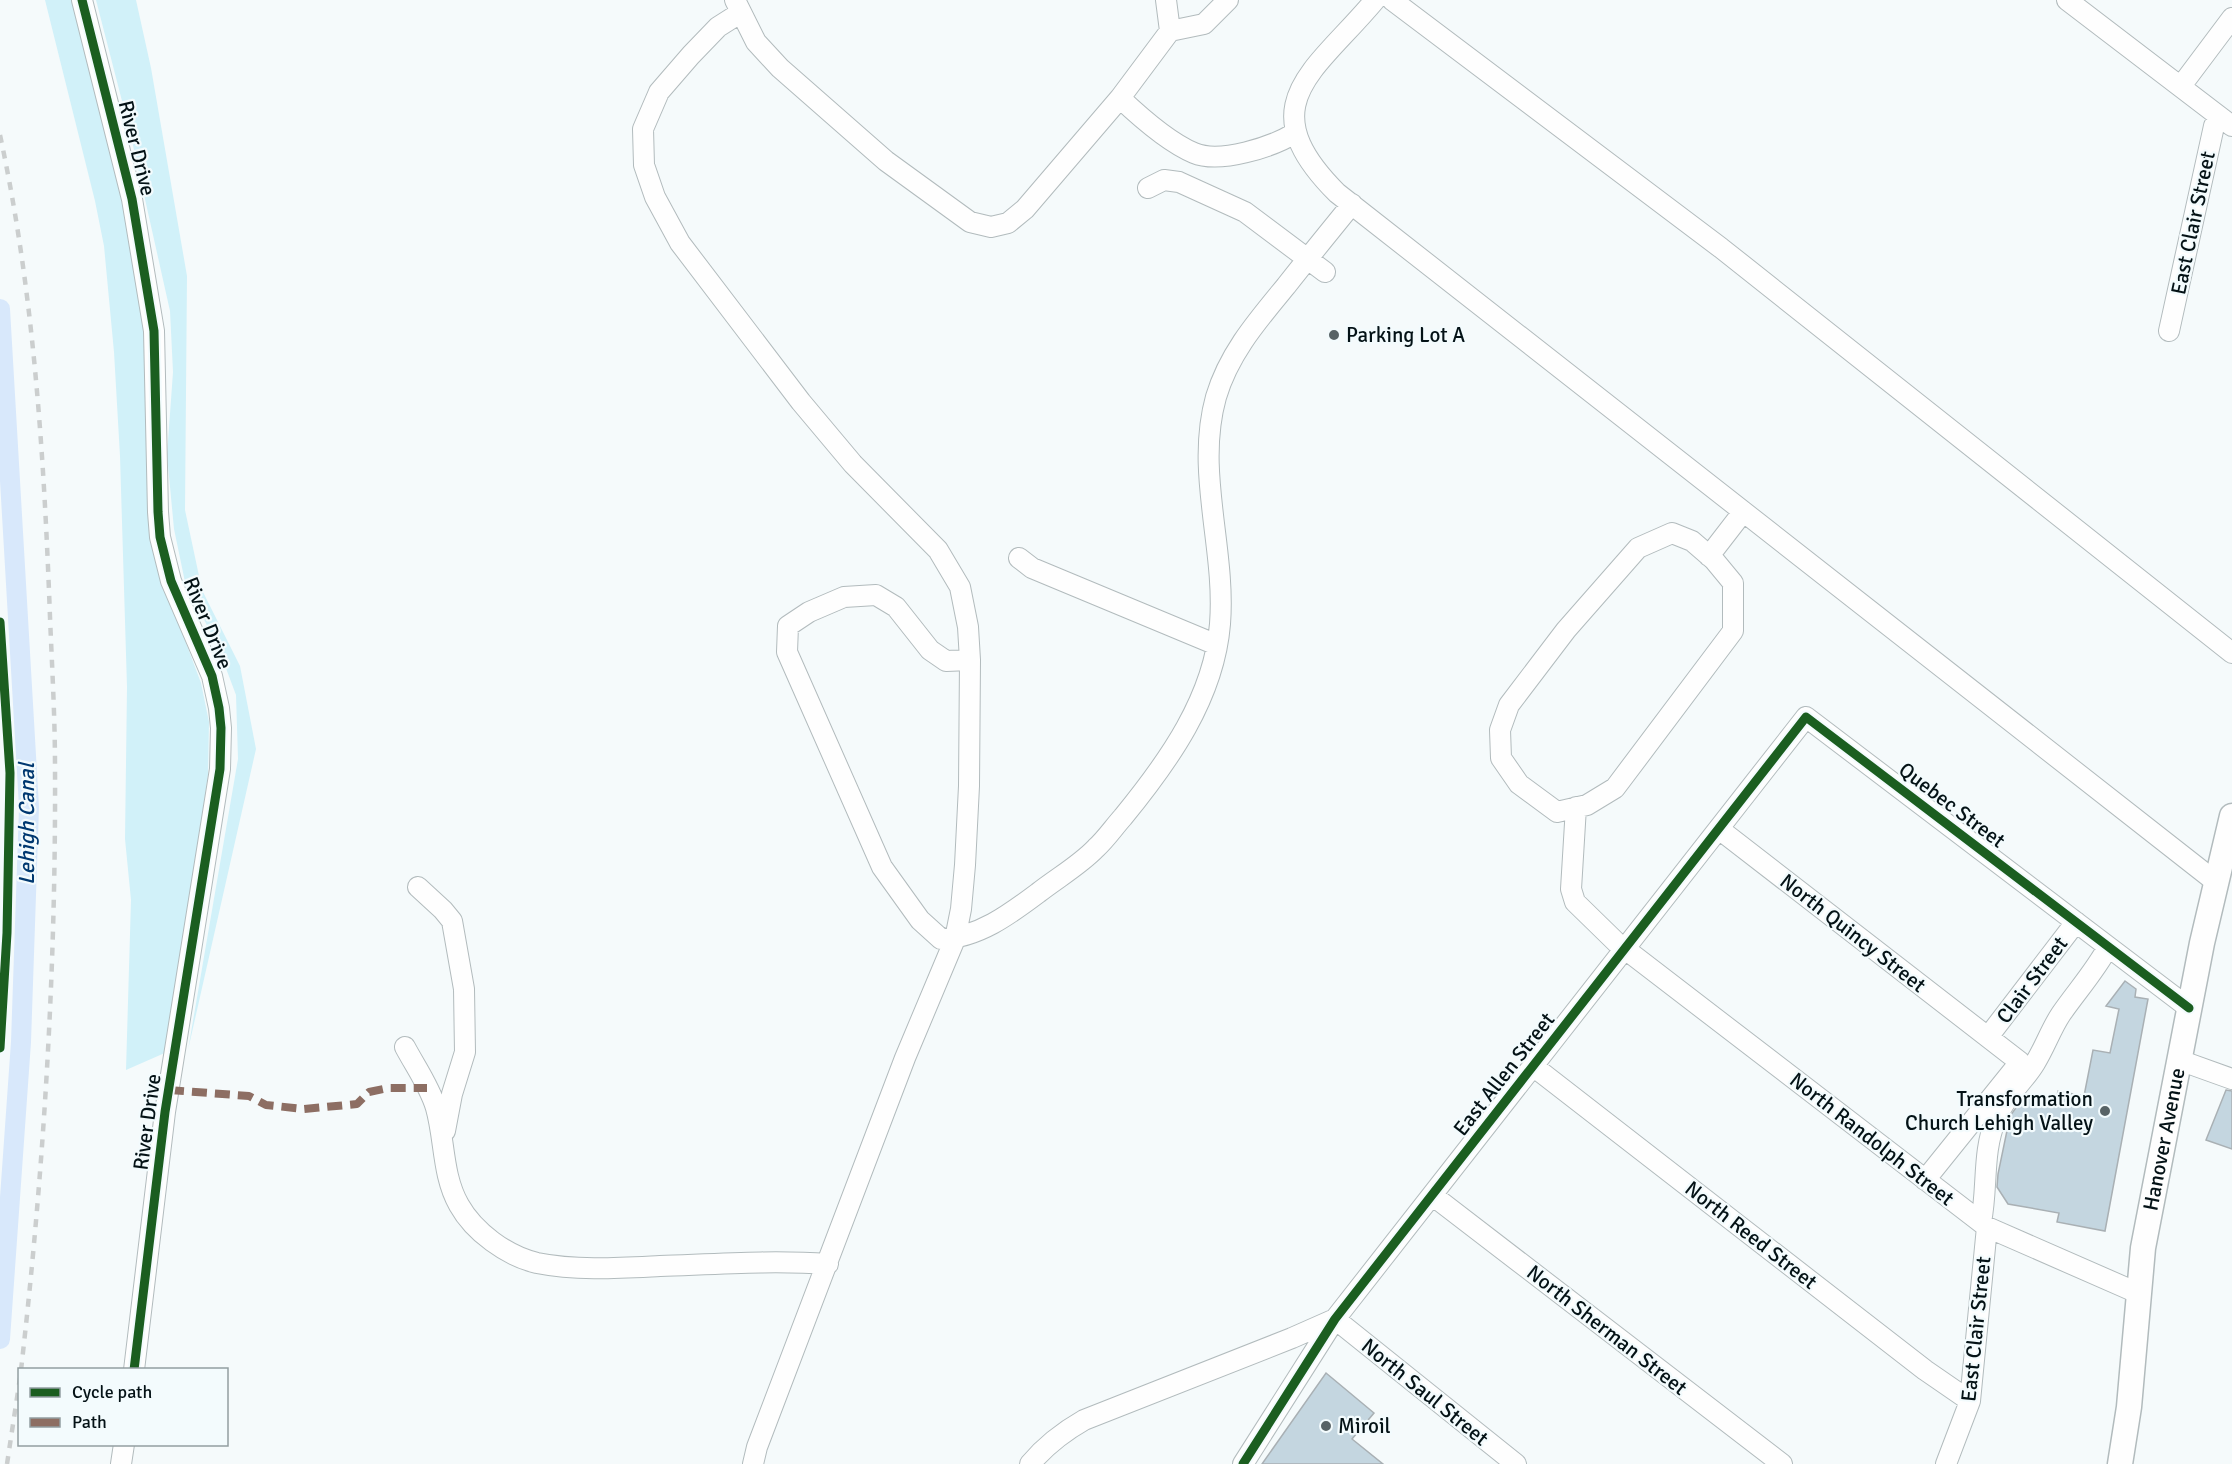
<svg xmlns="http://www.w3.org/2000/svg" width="2232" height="1464" viewBox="0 0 2232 1464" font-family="Signika,sans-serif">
  <rect width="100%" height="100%" fill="#f5fafb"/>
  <!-- green -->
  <path fill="#d1f1f9" d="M45 0H76L98 86 142 291 148 443 164 584 201 683 209 722 208 775 167 1052 126 1070 131 900 125 839 127 687 120 456 114 352 104 246 95 201Z
    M96 0H136L151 68 187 276 185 510 202 590 240 666 256 749 188 1050 238 759 236 695 218 647 185 582 174 529 167 455 173 372 170 311 130 132Z"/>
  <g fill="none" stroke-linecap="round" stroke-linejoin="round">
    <!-- canal -->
    <path stroke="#d8e8fb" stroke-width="20" d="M0 309 29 807 21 1042 0 1339"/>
  </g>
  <!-- building -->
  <path fill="#c4d6e0" stroke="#a9b0b4" stroke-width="1.5" d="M2125 981 2136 989 2135 997 2148 999 2105 1231 2057 1222 2059 1213 2008 1204 1997 1187 1998 1174 2010 1116 2023 1098 2055 1104 2058 1091 2084 1096 2093 1050 2110 1053 2119 1009 2106 1006Z
    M2226 1090 2232 1091V1149L2206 1140Z
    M1326 1373 1374 1413 1352 1439 1383 1464H1262Z"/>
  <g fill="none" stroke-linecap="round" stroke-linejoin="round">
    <defs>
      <path id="minor" d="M82 0 132 199 154 331 158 512 160 537 171 581 212 676 219 708 221 728 220 769 165 1112 134 1370
        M735 0 756 42 780 68 886 161 970 222 991 227 1008 223 1025 209 1120 98 1170 31 1204 24 1228 0
        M1166 0 1170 31
        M1375 0C1316 71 1248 104 1337 193L2216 882
        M1392 0 1721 248 2232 653
        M2067 0 2232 126
        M740 13 718 27 691 55 659 92 643 129 644 165 655 197 680 243 801 402 853 464 938 550 960 587 968 627 970 660 969 786 965 865 961 909 955 939 905 1058 757 1447 753 1464
        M2181 86 2232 18
        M1120 98C1139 116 1170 143 1194 153 1220 164 1272 147 1295 133
        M1148 188 1164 180 1179 182 1245 212 1325 272
        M2169 331 2214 126 2219 116
        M1672 533 1692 541 1714 560 1733 583V631L1615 788 1587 805 1557 812 1519 784 1501 758 1500 730 1509 705 1566 630 1638 548Z
        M1709 556 1743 512
        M1019 558 1032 568 1217 645
        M970 660 946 661 930 650 896 607 876 595 844 597 809 612 788 626 787 652 882 867 920 920 941 939C978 938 1010 914 1038 893 1057 878 1080 865 1096 848 1106 839 1114 827 1123 817 1168 762 1214 698 1220 624 1226 548 1195 472 1216 397 1229 353 1258 320 1286 286 1308 258 1330 231 1352 204
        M1576 807 1571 889 1575 902 1616 942 1987 1227 2140 1294
        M1719 829 2020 1062 1925 1180
        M418 887 443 910 452 921 464 989 465 1052 452 1094 445 1131
        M1988 1037 2076 922
        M405 1047C415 1066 430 1087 436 1108 445 1140 442 1175 459 1205 474 1232 507 1256 537 1263 577 1271 620 1268 660 1266 716 1264 773 1260 828 1264
        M2179 1060 2232 1079
        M1533 1066 1925 1370 1970 1401
        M1432 1195 1782 1464
        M1981 1222C1988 1187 1982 1152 1996 1119 2005 1096 2023 1083 2035 1063 2045 1047 2051 1029 2061 1014 2077 991 2095 971 2108 947
        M121 1464 124 1444
        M1030 1464C1046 1445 1063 1432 1084 1420L1292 1338 1335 1319 1516 1464
        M1243 1464 1335 1319 1806 717 2189 1008
        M1946 1464 1970 1401 1987 1227"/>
      <g id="major">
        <path id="s1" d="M2120 1464 2129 1407 2143 1248 2202 943 2232 816"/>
      </g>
    </defs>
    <!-- minor casing -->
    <use href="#minor" stroke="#b2bbbd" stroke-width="22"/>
    <!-- major casing -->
    <use href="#major" stroke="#b2bbbd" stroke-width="27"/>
    <!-- minor -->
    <use href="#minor" stroke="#fefefe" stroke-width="20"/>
    <!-- major -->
    <use href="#major" stroke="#fefefe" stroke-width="24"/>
    <!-- rail -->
    <path stroke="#cbcece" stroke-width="4.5" stroke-dasharray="8 8" stroke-linecap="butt" d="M0 135C34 293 44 456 50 617 52 667 55 717 55 767 56 968 44 1169 21 1370
      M7 1464 20 1378"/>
    <!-- quiet -->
    <path stroke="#8d6e63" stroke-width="8" stroke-dasharray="15 8" stroke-linecap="butt" d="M169 1090 249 1096 266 1105 304 1109 357 1104 369 1092 388 1088H427"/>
    <defs>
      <path id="cycleway" d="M82 0 132 199 154 331 158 512 160 537 171 581 212 676 219 708 221 728 220 769 165 1112 134 1370
        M0 622 10 773 7 933 0 1048
        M1243 1464 1335 1319 1806 717 2189 1008"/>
    </defs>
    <!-- cycleway casing -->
    <use href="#cycleway" stroke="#f3fbfd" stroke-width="13"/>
    <!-- cycleway -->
    <use href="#cycleway" stroke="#1b5e20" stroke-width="9"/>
  </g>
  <!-- markers -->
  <g fill="#586366" stroke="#f3fbfd" stroke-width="2">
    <circle cx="1334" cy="335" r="6"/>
    <circle cx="2105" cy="1111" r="6"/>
    <circle cx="1326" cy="1426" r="6"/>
  </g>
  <g text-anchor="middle" stroke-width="4.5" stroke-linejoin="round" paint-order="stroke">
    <!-- street labels -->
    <g font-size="21" fill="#041216" stroke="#f3fbfd">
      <text transform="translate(137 148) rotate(76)" y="7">River Drive</text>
      <text transform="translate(2193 223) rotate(-78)" y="7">East Clair Street</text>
      <text transform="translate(208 623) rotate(68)" y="7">River Drive</text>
      <text transform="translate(1952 805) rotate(37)" y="7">Quebec Street</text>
      <text transform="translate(1853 933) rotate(38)" y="7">North Quincy Street</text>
      <text transform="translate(2032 980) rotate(-53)" y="7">Clair Street</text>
      <text transform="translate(1504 1074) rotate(-52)" y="7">East Allen Street</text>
      <text transform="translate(147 1122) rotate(-82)" y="7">River Drive</text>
      <text dy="7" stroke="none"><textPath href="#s1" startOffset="328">Hanover Avenue</textPath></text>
      <text transform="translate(1872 1139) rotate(38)" y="7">North Randolph Street</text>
      <text transform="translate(1751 1235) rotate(38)" y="7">North Reed Street</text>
      <text transform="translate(1976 1329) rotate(-84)" y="7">East Clair Street</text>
      <text transform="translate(1607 1330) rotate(38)" y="7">North Sherman Street</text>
      <text transform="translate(1425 1392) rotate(39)" y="7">North Saul Street</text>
    </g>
    <!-- poi labels -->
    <g font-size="21" fill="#041216" stroke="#f3fbfd" text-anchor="start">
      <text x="1346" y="342">Parking Lot A</text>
      <text x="2093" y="1106" text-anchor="end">Transformation<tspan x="2093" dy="24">Church Lehigh Valley</tspan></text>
      <text x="1338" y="1433">Miroil</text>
    </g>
    <!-- water labels -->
    <g font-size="22" font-style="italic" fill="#003870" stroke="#f3fbfd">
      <text transform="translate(26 824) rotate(-90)" y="8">Lehigh Canal</text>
    </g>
  </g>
  <!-- legend -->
  <rect x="18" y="1368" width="210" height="78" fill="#f3fbfd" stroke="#939ea1" stroke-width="1.5"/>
  <rect x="30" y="1388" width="30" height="9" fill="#1b5e20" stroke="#939ea1" stroke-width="1.5"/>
  <text x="72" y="1398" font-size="18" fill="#041216">Cycle path</text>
  <rect x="30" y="1418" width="30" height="9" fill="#8d6e63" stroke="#939ea1" stroke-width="1.5"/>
  <text x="72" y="1428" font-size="18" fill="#041216">Path</text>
</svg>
